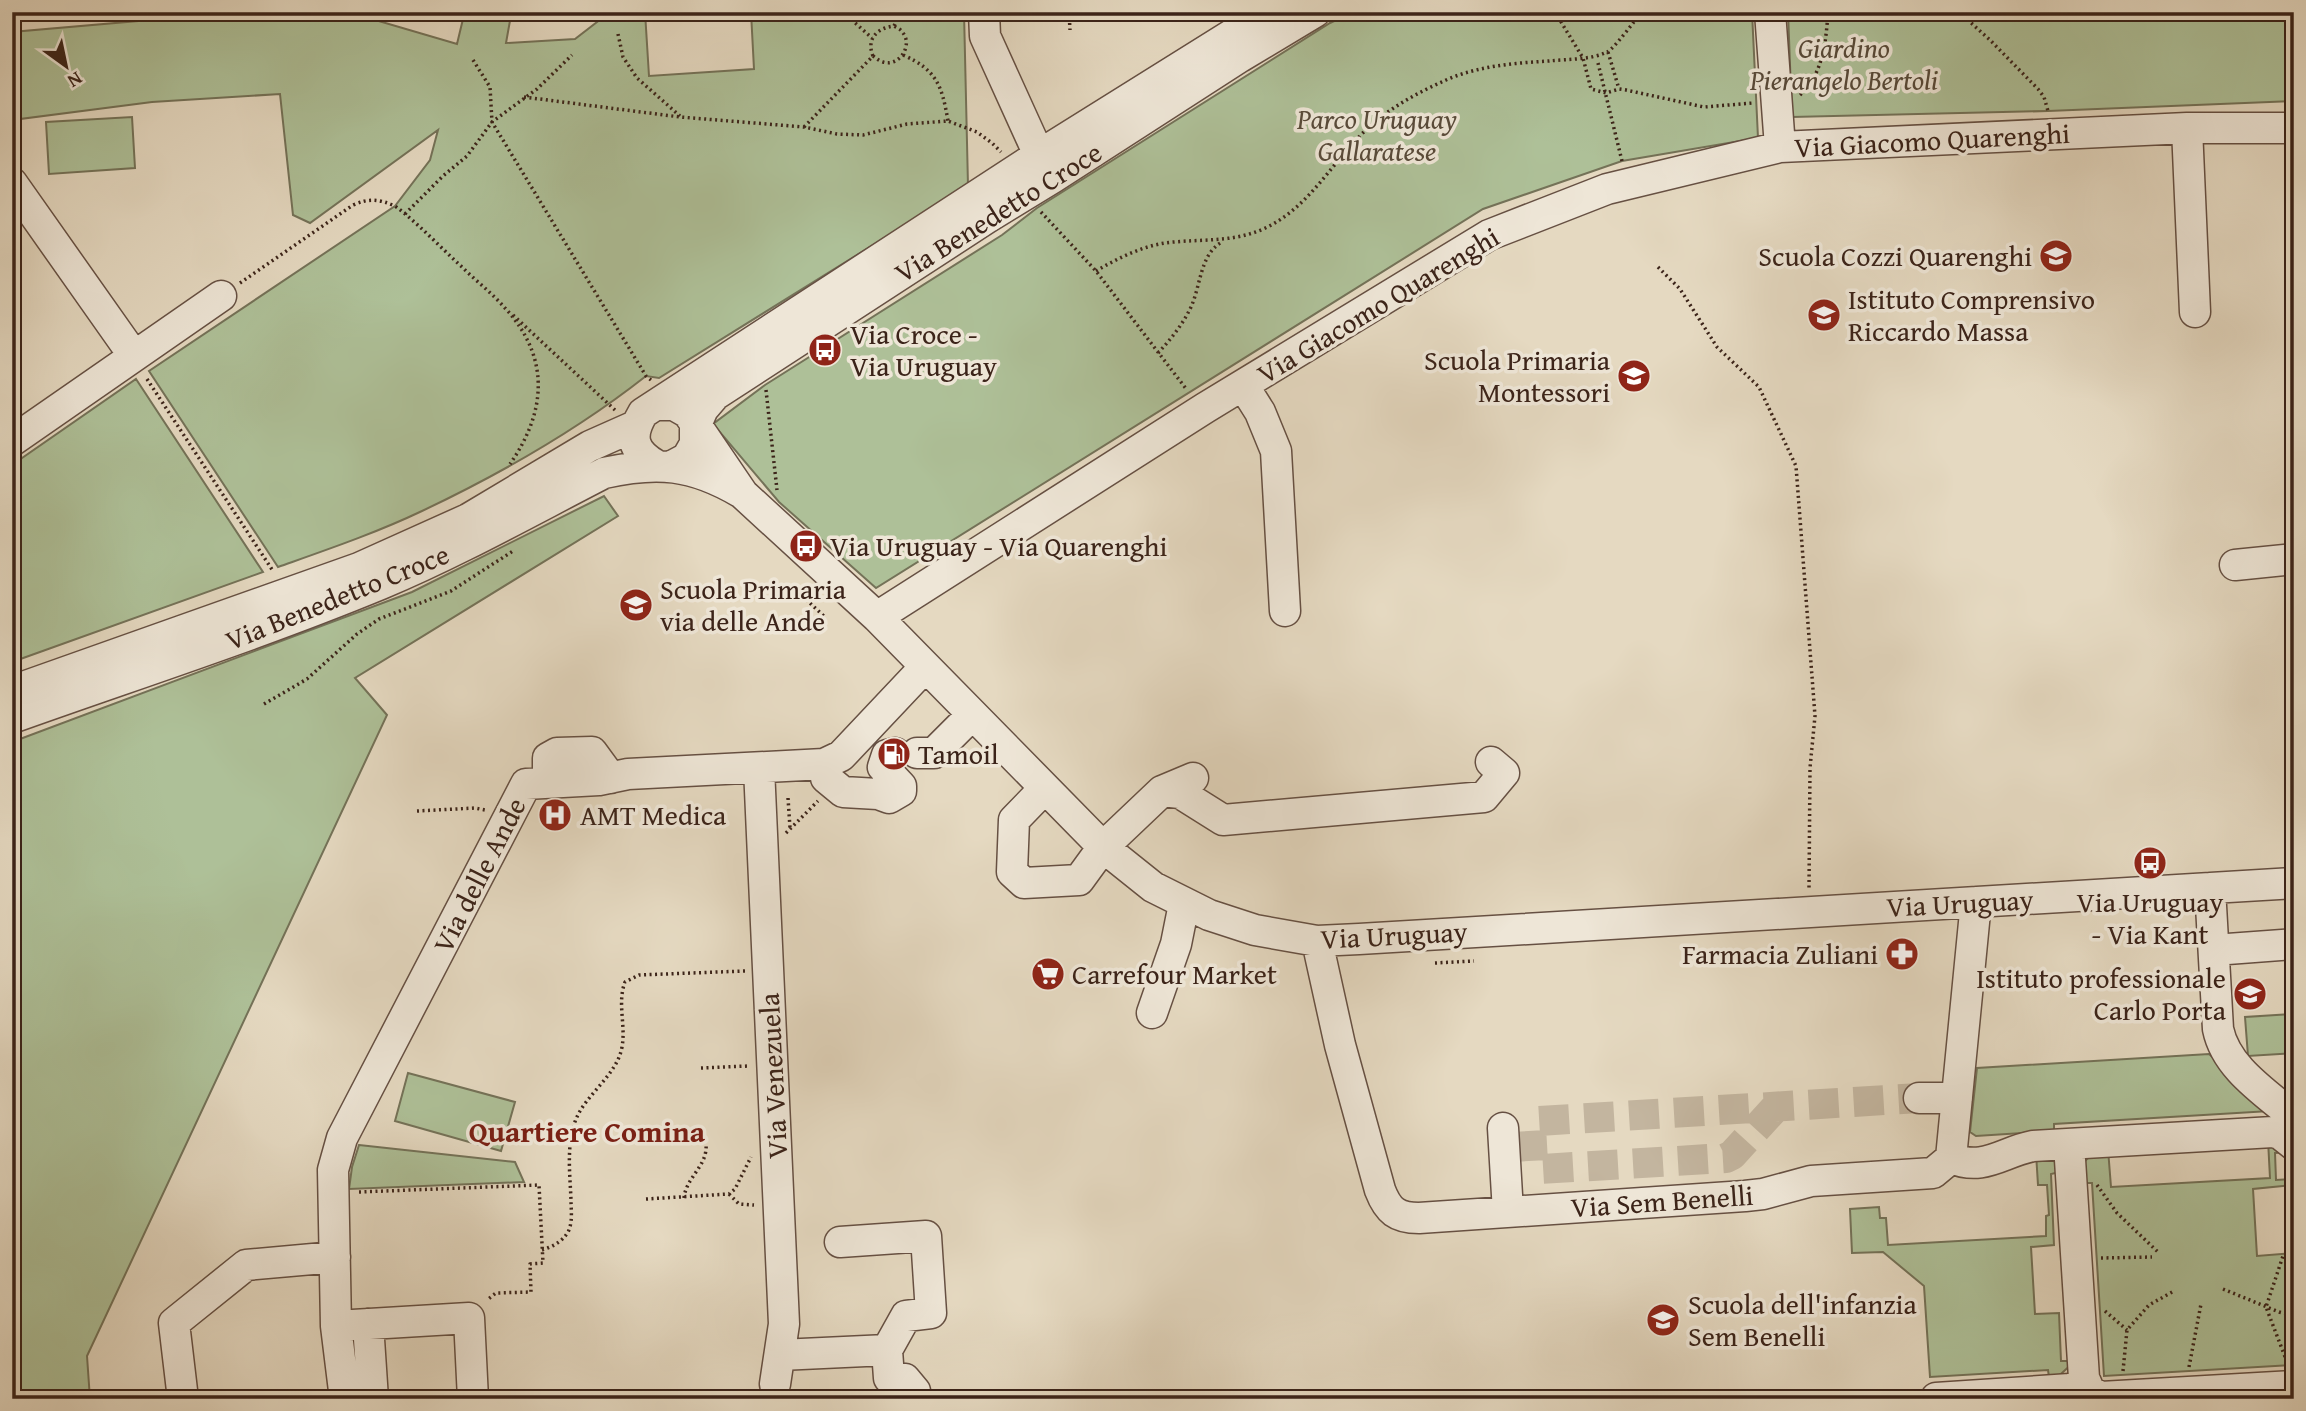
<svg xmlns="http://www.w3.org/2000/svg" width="2306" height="1411" viewBox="0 0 2306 1411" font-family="'Gentium Book Plus',serif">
  <rect width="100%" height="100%" fill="#e5d9c1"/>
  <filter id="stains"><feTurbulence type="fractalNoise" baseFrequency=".00286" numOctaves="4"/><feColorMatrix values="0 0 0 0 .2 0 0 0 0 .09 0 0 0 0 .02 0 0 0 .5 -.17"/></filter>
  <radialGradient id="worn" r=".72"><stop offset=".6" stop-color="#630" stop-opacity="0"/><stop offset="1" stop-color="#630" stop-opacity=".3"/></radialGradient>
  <!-- green -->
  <path fill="#aec098" stroke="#747258" stroke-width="2" d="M185 12H348L457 44 463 19 511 15 506 43 575 39 610 12H645L649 76 754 69 751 12H964L968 186 659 378 646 376C580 428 498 475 422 511 376 533 326 550 278 567L149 371 395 206 430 160 438 130 310 223 293 215 280 94 152 102 12 120V32L184 17Z
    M1353 12H1752L1758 138 1622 161 1483 209 876 588 779 502 713 424 765 385 1002 235 1037 208 1330 23Z
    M1788 12H2294V101L2048 111 1792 117Z
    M132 117 135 168 49 174 46 122Z
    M136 379 263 572 12 662V465Z
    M604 496 618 516 355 678 387 715 87 1356 90 1399H12V742L412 592Z
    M2294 1014V1053L2248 1056 2245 1017Z
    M2209 1054 2294 1128 2270 1111 2054 1124V1133L2051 1131 1976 1136 1970 1132 1977 1068Z
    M408 1073 515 1102 501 1151 395 1121Z
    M2268 1140 2288 1152 2275 1153 2276 1180 2291 1179 2292 1185 2253 1189 2257 1256 2294 1253V1365L2104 1376 2092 1183H2079L2078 1169 2095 1150 2108 1149 2111 1187 2270 1178Z
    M359 1145 515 1162 524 1182 349 1189 352 1167Z
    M2036 1153H2046L2064 1171 2051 1174 2054 1245 2031 1247 2035 1314 2059 1313 2061 1361H2075L2050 1384 2048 1370 1930 1377 1924 1286 1883 1252 1852 1253 1850 1209 1879 1207 1880 1218H1886L1888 1245 2046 1236V1216L2049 1215 2047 1185H2038Z"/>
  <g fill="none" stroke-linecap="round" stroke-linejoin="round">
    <!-- minor-tunnel -->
    <path stroke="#c3b59f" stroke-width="30" stroke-dasharray="30 15" stroke-linecap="butt" d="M1776 1107 1732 1155 1726 1158 1541 1169 1535 1167 1533 1162 1531 1127 1532 1124 1538 1121 1919 1098"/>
    <defs>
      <path id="minor" d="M984 12 985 36 1039 155 1050 171
        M1770 12 1780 147
        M2187 128 2195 312
        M12 183 134 356
        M1243 385 1260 412 1276 451 1285 611
        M658 405H674L688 413 743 494 877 617 1103 847 1153 887 1209 915 1255 930 1317 941 1359 939 2294 883
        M12 441 221 296
        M656 465C632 451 629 436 643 413L1039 155 1268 12
        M672 466 687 458 695 444V427L703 409 715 395 987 218 1054 177 1240 57 1315 12
        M2235 565 2294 559
        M877 617 1205 408 1489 235 1607 189 1780 147 2187 128H2294
        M12 691 359 568 468 519 590 446 635 426
        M12 718C135 674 260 634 381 584 457 552 530 511 604 473 657 461 692 464 740 492
        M917 753H934L972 715
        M824 764 826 778 843 792 878 794 889 798 901 791V786L883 767 887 755 895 753
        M759 768 784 1324 775 1384
        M1193 778 1162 791 1180 793 1223 820 1484 797 1504 773 1491 762
        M548 783V758L557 753 592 752 611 778
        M1044 789 1014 820 1012 872 1024 883 1079 880 1103 847 1162 791
        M2210 888 2218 1029C2226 1068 2265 1092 2294 1117
        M1317 941 1340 1045 1380 1190C1388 1211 1397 1218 1419 1218L1745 1196 1763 1194 1811 1181 1933 1173 1951 1158 1976 902
        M2214 950 2294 944
        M1152 1013 1176 944 1184 904
        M1919 1098H1957
        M1503 1128 1508 1212
        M2069 1144 2084 1378 2090 1392 2101 1397 2294 1386
        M1951 1158C1984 1172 2002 1152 2033 1146L2273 1132 2280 1134 2294 1145
        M840 1242 926 1236 931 1313 906 1316 887 1350 889 1378 905 1379 915 1391V1399
        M368 1324 373 1399
        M336 1326 469 1318 473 1399
        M780 1355 887 1350
        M1936 1398 2070 1389 2085 1384
        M183 1399 174 1323 246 1265 335 1257
        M345 1399 336 1326 333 1170 342 1138 526 784 599 780 628 774 824 764 841 756 925 667"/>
    </defs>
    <!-- minor casing -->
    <use href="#minor" stroke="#665043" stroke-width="33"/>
    <!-- path -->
    <path stroke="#3b2319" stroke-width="3.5" stroke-dasharray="2 3.5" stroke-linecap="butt" d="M843 12 872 38
      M1069 12 1070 30
      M1555 12 1583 58 1591 89 1606 93 1619 89 1626 90 1704 107 1753 103
      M1959 12 1990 40 2038 89 2044 97 2048 111
      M618 34 623 57 637 78 680 116
      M1608 52 1619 89
      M903 55C937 70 942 86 948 121
      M873 56C876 58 879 61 883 62 899 67 913 46 903 33 901 29 897 28 894 26
      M473 60 490 87 492 122 646 376 651 380
      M1598 63 1622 161
      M1800 95C1823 74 1826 42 1828 12
      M524 97 680 117 804 127 837 134 863 135 907 124 948 121 977 132 992 143 1001 152
      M804 127 873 56C866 39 877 28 894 26L901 12
      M1041 212 1096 271 1187 390
      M405 214 443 176 467 156 492 122 537 89 572 55
      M1658 267 1680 289 1717 347 1759 387 1796 466 1815 716 1810 768 1809 888
      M1096 271C1120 257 1146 244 1174 242 1205 239 1234 242 1263 229 1309 209 1333 160 1369 127 1391 107 1419 92 1446 80 1478 66 1514 63 1549 61 1567 59 1591 60 1607 52 1615 48 1634 21 1642 12
      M240 283 353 205C369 198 379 199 395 206 419 224 440 247 462 267 476 281 492 293 505 308 550 357 547 411 510 464
      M513 315 615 410
      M1158 353C1171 339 1183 324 1191 307 1201 285 1200 254 1222 242
      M147 379 273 571
      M766 390 777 490
      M798 592 826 618
      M264 704 307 679 357 634 379 619 451 591 513 551
      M788 798 790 828
      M417 811 475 808 485 810
      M786 833 818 801
      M1435 963 1474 961
      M701 1068 748 1066
      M2097 1185 2117 1213 2159 1253
      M359 1192 539 1185 543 1263 530 1264 531 1292 496 1293 487 1300
      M729 1194 739 1204 754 1205
      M684 1198C686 1177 708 1166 706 1144
      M646 1199 729 1194 735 1189 751 1157
      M542 1250C552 1247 562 1242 568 1232 573 1222 571 1210 571 1200 570 1174 566 1144 576 1119 587 1093 617 1075 622 1047 626 1025 617 1003 625 982L639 975 745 971
      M2101 1258 2152 1257
      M2223 1289 2279 1312 2294 1316
      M2105 1311 2127 1330
      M2287 1362 2266 1307 2283 1256 2294 1255
      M2189 1367 2201 1304
      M2123 1371 2127 1330 2149 1305 2174 1291"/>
    <!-- minor -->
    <use href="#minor" stroke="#eee6d7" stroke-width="30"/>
  </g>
  <!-- icons -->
  <defs>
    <symbol id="school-disc" viewBox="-11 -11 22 22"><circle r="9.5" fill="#8f2418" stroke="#eee6d7"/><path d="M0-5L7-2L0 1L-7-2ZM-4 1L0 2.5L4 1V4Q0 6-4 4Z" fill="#fff"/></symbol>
    <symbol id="bus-disc" viewBox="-11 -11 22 22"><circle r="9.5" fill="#8f2418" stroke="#eee6d7"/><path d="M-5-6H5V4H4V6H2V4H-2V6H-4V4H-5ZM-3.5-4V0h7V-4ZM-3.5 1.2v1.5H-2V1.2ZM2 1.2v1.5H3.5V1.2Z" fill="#fff"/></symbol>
    <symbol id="fuel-disc" viewBox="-11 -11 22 22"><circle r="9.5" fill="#8f2418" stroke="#eee6d7"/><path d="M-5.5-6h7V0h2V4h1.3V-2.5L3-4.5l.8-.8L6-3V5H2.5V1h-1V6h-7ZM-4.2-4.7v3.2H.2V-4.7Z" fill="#fff"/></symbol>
    <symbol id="hospital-disc" viewBox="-11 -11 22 22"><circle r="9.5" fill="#8f2418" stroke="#eee6d7"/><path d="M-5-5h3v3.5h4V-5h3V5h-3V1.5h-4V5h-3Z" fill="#fff"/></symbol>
    <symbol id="pharmacy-disc" viewBox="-11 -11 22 22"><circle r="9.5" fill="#8f2418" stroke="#eee6d7"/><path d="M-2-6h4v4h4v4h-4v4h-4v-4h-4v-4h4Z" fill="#fff"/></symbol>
    <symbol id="supermarket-disc" viewBox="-11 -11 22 22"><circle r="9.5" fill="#8f2418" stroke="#eee6d7"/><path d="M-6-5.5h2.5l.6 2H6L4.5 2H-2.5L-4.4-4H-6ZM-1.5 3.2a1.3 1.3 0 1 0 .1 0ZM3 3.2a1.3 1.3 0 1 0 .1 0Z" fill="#fff"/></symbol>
  </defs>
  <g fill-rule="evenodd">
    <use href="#school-disc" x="2037" y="237" width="38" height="38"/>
    <use href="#school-disc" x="1805" y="296" width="38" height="38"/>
    <use href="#bus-disc" x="806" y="331" width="38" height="38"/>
    <use href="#school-disc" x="1615" y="357" width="38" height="38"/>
    <use href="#bus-disc" x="787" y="527" width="38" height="38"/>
    <use href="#school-disc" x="617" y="586" width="38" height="38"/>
    <use href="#fuel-disc" x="875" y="735" width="38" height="38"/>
    <use href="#hospital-disc" x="536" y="796" width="38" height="38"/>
    <use href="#bus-disc" x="2131" y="844" width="38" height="38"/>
    <use href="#pharmacy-disc" x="1883" y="935" width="38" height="38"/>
    <use href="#supermarket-disc" x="1029" y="955" width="38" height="38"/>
    <use href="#school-disc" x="2231" y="975" width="38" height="38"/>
    <use href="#school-disc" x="1644" y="1301" width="38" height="38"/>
  </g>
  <g text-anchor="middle" stroke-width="7" stroke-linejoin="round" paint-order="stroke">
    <!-- park labels -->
    <g font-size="28" font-style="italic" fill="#584a39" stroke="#eee6d7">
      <text x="1844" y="58">Giardino<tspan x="1844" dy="32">Pierangelo Bertoli</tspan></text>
      <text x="1377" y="129">Parco Uruguay<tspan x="1377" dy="32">Gallaratese</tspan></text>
    </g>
    <!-- street labels -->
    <g font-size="28" fill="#3b2319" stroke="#eee6d7">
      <text transform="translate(1932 140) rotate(-3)" y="10">Via Giacomo Quarenghi</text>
      <text transform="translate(998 212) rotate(-32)" y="10">Via Benedetto Croce</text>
      <text transform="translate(1378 305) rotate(-31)" y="10">Via Giacomo Quarenghi</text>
      <text transform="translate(337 597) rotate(-22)" y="10">Via Benedetto Croce</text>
      <text transform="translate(479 875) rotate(-63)" y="10">Via delle Ande</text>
      <text transform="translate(1960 903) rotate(-3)" y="10">Via Uruguay</text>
      <text transform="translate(1394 935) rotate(-3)" y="10">Via Uruguay</text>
      <text transform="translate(773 1076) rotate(-93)" y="10">Via Venezuela</text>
      <text transform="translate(1662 1201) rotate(-4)" y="10">Via Sem Benelli</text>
    </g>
    <!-- poi labels -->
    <g font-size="28" fill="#3b2319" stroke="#eee6d7" text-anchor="start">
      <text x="2032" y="266" text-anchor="end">Scuola Cozzi Quarenghi</text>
      <text x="1848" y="309">Istituto Comprensivo<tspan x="1848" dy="32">Riccardo Massa</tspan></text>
      <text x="850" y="344">Via Croce -<tspan x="850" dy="32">Via Uruguay</tspan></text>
      <text x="1610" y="370" text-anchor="end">Scuola Primaria<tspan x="1610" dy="32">Montessori</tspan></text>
      <text x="830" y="556">Via Uruguay - Via Quarenghi</text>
      <text x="660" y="599">Scuola Primaria<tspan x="660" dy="32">via delle Ande</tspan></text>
      <text x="918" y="764">Tamoil</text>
      <text x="580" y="825">AMT Medica</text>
      <text x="2150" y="912" text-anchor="middle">Via Uruguay<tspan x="2150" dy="32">- Via Kant</tspan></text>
      <text x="1878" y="964" text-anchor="end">Farmacia Zuliani</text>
      <text x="1072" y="984">Carrefour Market</text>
      <text x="2226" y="988" text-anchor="end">Istituto professionale<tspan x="2226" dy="32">Carlo Porta</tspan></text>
      <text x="1688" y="1314">Scuola dell'infanzia<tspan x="1688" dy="32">Sem Benelli</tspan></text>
    </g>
    <!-- neighbourhood labels -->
    <g font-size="30" font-weight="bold" fill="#7a1f14" stroke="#eee6d7">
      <text x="587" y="1142">Quartiere Comina</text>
    </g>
  </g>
  <!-- margin -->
  <rect width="2306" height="1411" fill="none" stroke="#e5d9c1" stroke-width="42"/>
  <rect x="14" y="14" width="2278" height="1383" fill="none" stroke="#3b2319" stroke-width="3.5"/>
  <rect x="21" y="21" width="2264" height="1369" fill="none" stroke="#3b2319" stroke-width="2"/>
  <!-- north arrow -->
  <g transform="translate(66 66) rotate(147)" stroke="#eee6d7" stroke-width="5" paint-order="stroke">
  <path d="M0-5L12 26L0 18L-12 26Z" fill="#3b2319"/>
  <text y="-10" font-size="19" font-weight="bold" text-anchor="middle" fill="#3b2319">N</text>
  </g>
  <rect width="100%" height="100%" filter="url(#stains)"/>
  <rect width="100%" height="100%" fill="url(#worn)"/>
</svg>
